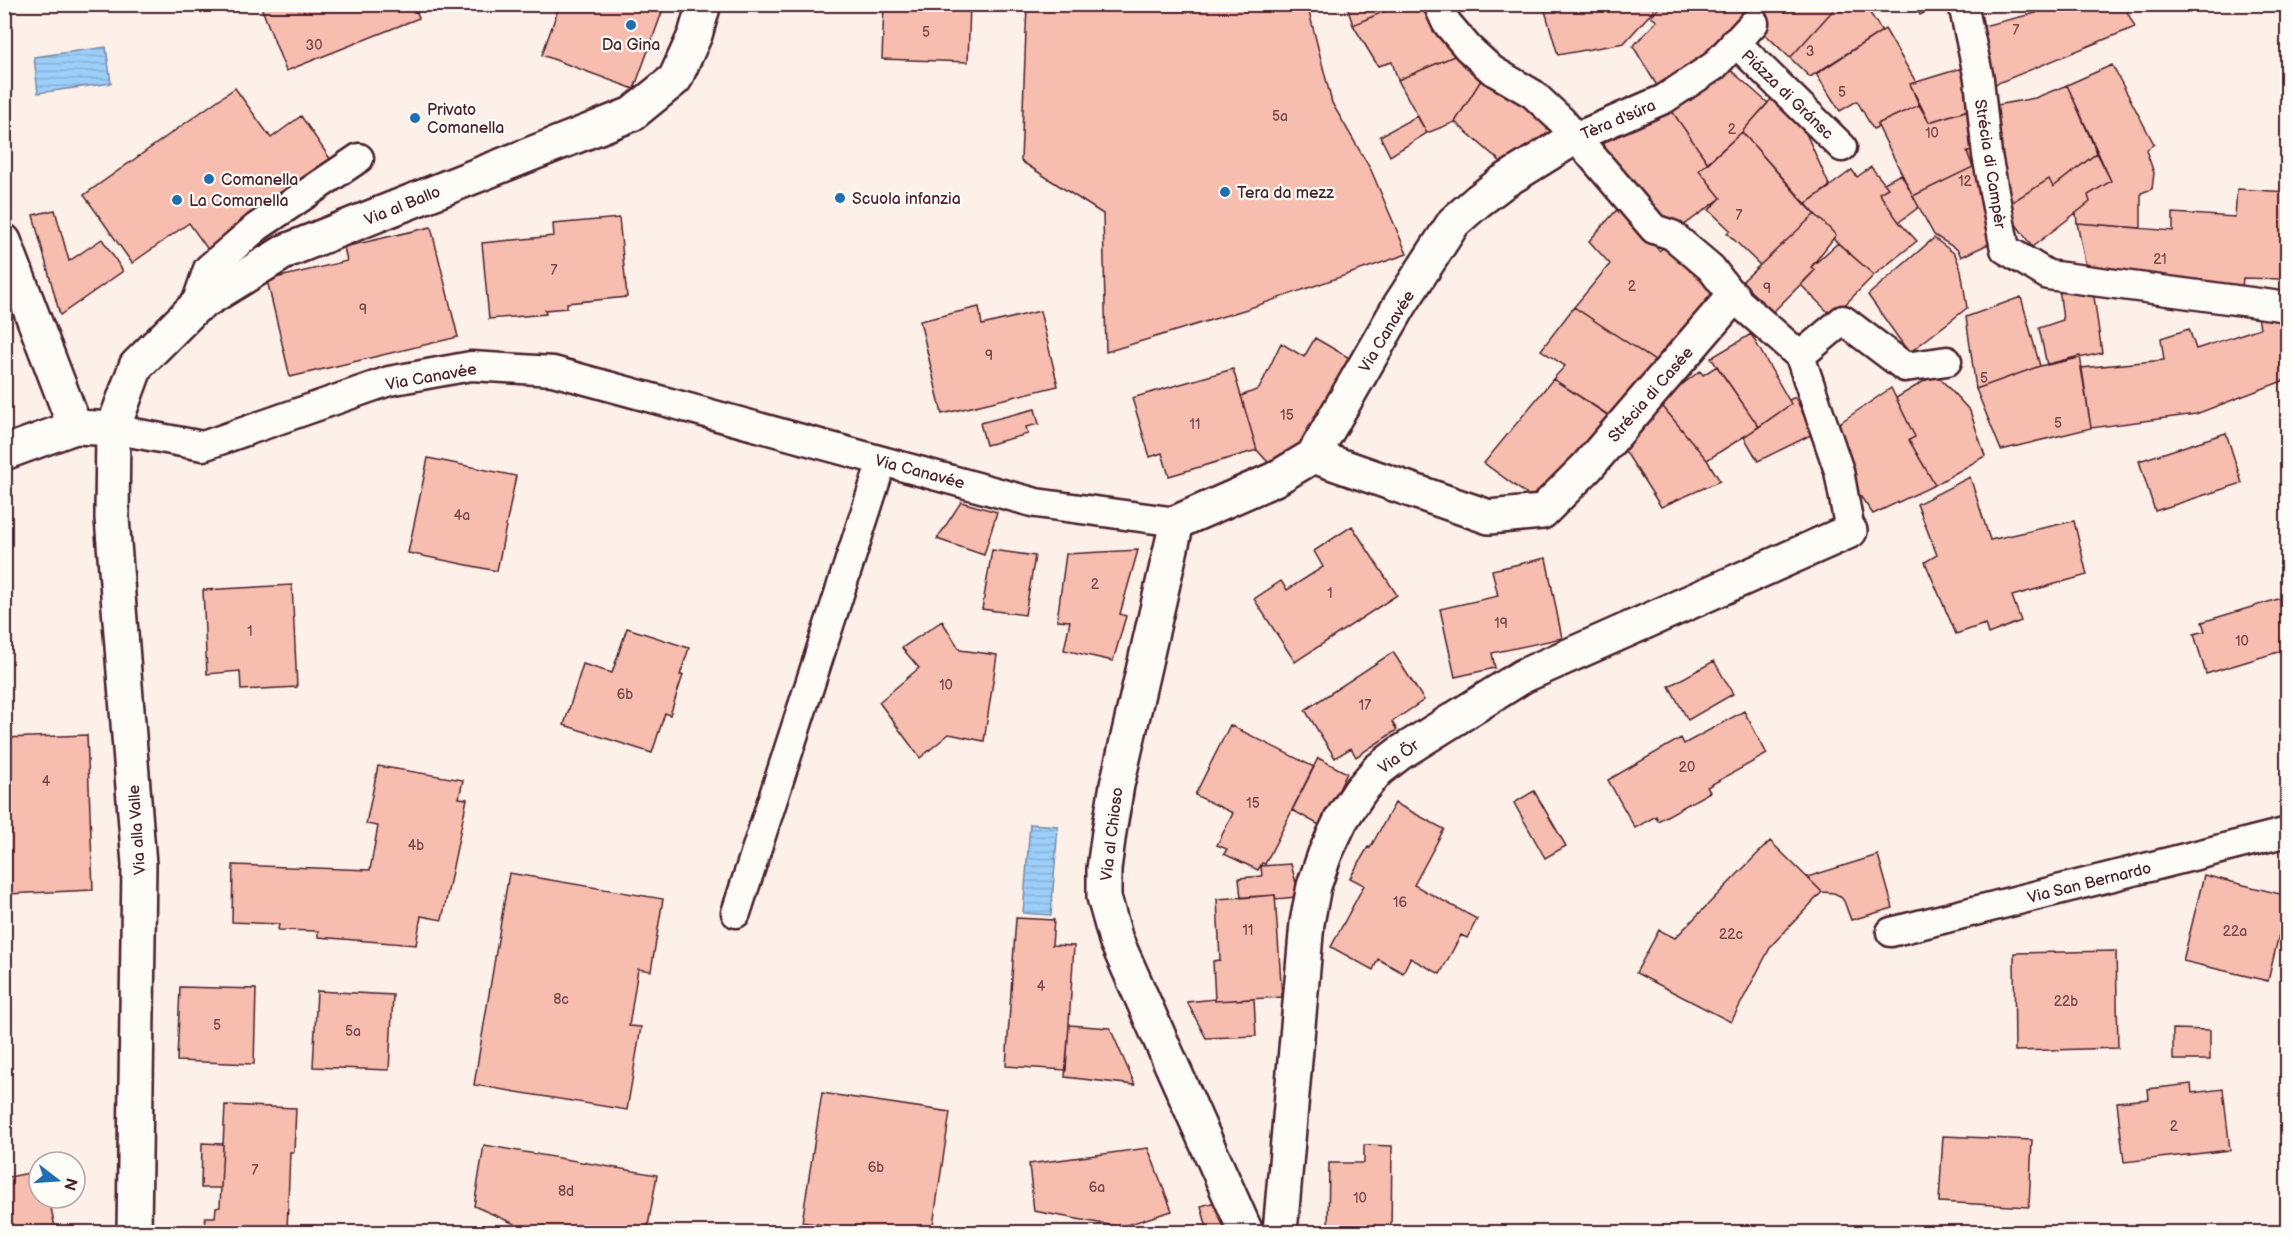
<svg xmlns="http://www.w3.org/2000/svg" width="2292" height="1237" viewBox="0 0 2292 1237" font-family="'Balsamiq Sans',sans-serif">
  <defs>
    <pattern id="water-rules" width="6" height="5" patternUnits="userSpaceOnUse" patternTransform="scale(1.5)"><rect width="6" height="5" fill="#9bcef8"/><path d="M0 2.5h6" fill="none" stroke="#87b0d5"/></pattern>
  </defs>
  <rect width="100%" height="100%" fill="#fcf0e9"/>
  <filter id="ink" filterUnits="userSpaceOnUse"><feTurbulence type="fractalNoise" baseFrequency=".0167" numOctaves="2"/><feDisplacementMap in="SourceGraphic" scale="12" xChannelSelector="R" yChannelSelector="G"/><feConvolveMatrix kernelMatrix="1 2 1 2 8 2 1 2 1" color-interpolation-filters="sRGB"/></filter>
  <g filter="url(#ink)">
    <!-- water -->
    <path fill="url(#water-rules)" stroke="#7b88a6" stroke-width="1.5" d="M106 47 111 83 38 93 34 57Z
      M1030 824 1058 826 1051 915 1023 913Z"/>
    <!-- building -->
    <path fill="#f7beaf" stroke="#4a1f2b" stroke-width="1.5" d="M260 4H414L419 18 286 71Z
      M560 4H665L634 89 542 55Z
      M884 4H970L968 62 882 59Z
      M1027 4H1307L1332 103 1371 170 1407 254 1247 309 1106 352 1103 214 1021 161Z
      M1346 4H1401L1353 25Z
      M1401 4H1425L1459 54 1398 80 1392 62 1378 66 1353 25Z
      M1543 4H1649L1654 10 1624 43 1558 55Z
      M1662 4H1749L1742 12 1748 18 1662 94 1633 46 1657 21 1651 17Z
      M1749 4H1834L1836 7 1790 58 1742 12Z
      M1848 4H1864L1882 31 1810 77 1790 58 1836 7 1840 11Z
      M1914 4H1941L1920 15Z
      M2030 4H2123L2135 27 1986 88 1975 28 2036 13Z
      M1885 29 1916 82 1910 84 1919 105 1877 124 1878 127 1873 129 1857 101 1840 111 1816 74Z
      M1459 54 1486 72 1455 122 1427 133 1398 80Z
      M2112 65 2154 144 2146 150 2154 173 2152 189 2141 193V228L2077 223 2076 213 2090 202 2088 195 2111 181 2067 85Z
      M1969 66 1981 106 1929 122 1910 84Z
      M1727 67 1768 103 1742 132 1708 163 1667 104Z
      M1486 72 1561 127 1508 168 1455 122Z
      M2067 85 2097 153 2053 187 2049 179 2004 207 1986 107 2035 98Z
      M235 88 271 138 301 116 333 163 209 251 189 223 132 263 84 195Z
      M1772 98 1805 131 1830 187 1805 204 1742 132Z
      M1667 104 1708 163 1699 170 1721 198 1676 231 1591 151Z
      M1919 105 1929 122 1979 107 1983 143 1967 152 1973 167 1913 196 1877 124Z
      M1417 116 1427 133 1390 156 1380 136Z
      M1742 132 1815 214 1760 265 1727 233 1730 230 1709 210 1721 198 1699 170Z
      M1983 143 1997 240 1961 257 1958 250 1934 235 1913 196 1973 167 1967 152Z
      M2097 153 2111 181 2088 195 2090 202 2032 247 2004 207 2049 179 2053 187Z
      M1871 167 1888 188 1879 193 1899 222 1917 241 1874 275 1833 239 1836 235 1805 204 1852 170 1857 177Z
      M1901 174 1919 207 1899 222 1879 193 1888 188 1884 183Z
      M2237 189 2288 192 2281 279 2243 278 2242 287 2088 277 2077 223 2173 231V213L2235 217Z
      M1623 203 1659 251 1674 239 1719 285 1658 363 1574 307 1610 264 1589 241Z
      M55 210 69 261 102 239 123 271 60 315 33 215Z
      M1815 214 1836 235 1811 267 1815 270 1768 317 1732 291Z
      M619 218 627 297 567 303V308L545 310 546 314 489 319 482 243 554 236 553 224Z
      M431 227 458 337 290 377 267 280 347 261 344 247Z
      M1934 238 1955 254 1961 270 1967 308 1909 353 1868 295Z
      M1838 243 1874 275 1833 317 1801 285 1815 270 1811 267Z
      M2058 280 2092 283 2102 353 2047 365 2039 328 2063 320Z
      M2021 297 2040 366 1976 389 1966 317Z
      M979 307 982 325 1040 311 1058 386 942 414 920 321Z
      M1574 307 1658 363 1619 422 1553 379 1565 366 1541 350Z
      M2257 310 2288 313V379L2196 414 2091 428 2081 368 2164 360 2161 338 2189 329 2196 349 2260 328Z
      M1751 334 1791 404 1759 427 1711 358Z
      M1315 338 1358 363 1294 461 1276 471 1257 450 1241 396 1259 389 1281 343 1304 357Z
      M2080 356 2091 428 2001 450 1976 389 2040 366Z
      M1717 366 1759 427 1707 460 1659 402 1700 371 1703 375Z
      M1233 369 1257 450 1169 476 1162 453 1150 457 1132 398Z
      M1936 374 1970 411 1985 456 1935 485 1909 440 1915 437 1896 398Z
      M1553 379 1609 416 1540 504 1484 463Z
      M1891 388 1915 437 1909 440 1935 485 1873 514 1841 469 1832 428Z
      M1795 397 1813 434 1758 461 1744 437 1791 404 1789 400Z
      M1659 402 1707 460 1720 481 1661 507 1624 449Z
      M1035 409 1039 424 1026 427 1028 434 986 445 980 423Z
      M2226 433 2242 483 2155 511 2139 461Z
      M428 458 516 476 497 571 408 553Z
      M1970 477 1990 540 2074 521 2087 575 2012 596 2021 621 1988 634 1985 624 1956 634 1925 562 1937 555 1917 504Z
      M961 502 997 512 984 555 937 539Z
      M1352 526 1397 595 1295 662 1254 599 1281 581 1287 590 1323 567 1314 551Z
      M992 550 1035 556 1025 615 982 609Z
      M1138 550 1120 614 1126 616 1113 661 1064 650 1070 621 1057 620 1066 554Z
      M1546 558 1562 638 1492 653 1495 668 1455 677 1440 609 1498 596 1492 570Z
      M292 585 297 687 241 690 240 671 207 674 203 590Z
      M2288 596V649L2206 674 2194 634 2205 631 2202 622Z
      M942 621 960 650 997 655 984 741 949 734 920 758 879 702 919 668 902 648Z
      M627 628 689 648 680 675H683L670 715 665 713 652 753 564 725 583 664 612 673Z
      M1393 652 1424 700 1392 722 1397 730 1356 757 1351 748 1335 758 1305 710Z
      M1714 661 1733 694 1688 720 1669 686Z
      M1744 711 1767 754 1707 787 1710 792 1658 821 1656 816 1635 828 1608 780 1681 738 1684 744Z
      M1230 725 1314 767 1265 864 1262 863 1258 870 1224 854 1227 849 1217 845 1233 813 1195 795Z
      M87 735 93 890 7 894 4 738Z
      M1318 758 1347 773 1321 826 1292 810Z
      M378 766 463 780 459 798 467 799 442 920 421 916 416 945 318 937V931L278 930 279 924 232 922 233 865 370 870 378 826 366 824Z
      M1534 791 1566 846 1545 858 1514 803Z
      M1395 803 1444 829 1414 885 1477 919 1467 938 1461 935 1440 974 1410 958 1403 973 1378 959 1373 970 1331 947 1364 885 1350 878 1368 847 1370 848Z
      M1770 841 1822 892 1771 946 1731 1022 1636 973 1659 930 1675 938Z
      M1878 855 1893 908 1851 920 1844 901 1840 896 1834 893 1822 892 1807 877Z
      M1291 864 1297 887 1295 897 1276 899 1275 895 1241 898 1239 878 1262 876 1261 866Z
      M509 873 663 899 651 971 638 969 629 1026 641 1027 627 1110 474 1085Z
      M2204 875 2288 896 2268 981 2183 961Z
      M1275 895 1282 997 1215 1001 1213 961 1220 960 1217 899Z
      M1016 918 1054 920 1052 945 1074 946 1066 1070 1006 1066Z
      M2116 951 2118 1048 2015 1051 2014 953Z
      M180 987 256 989 254 1064 177 1061Z
      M317 991 393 995 389 1070 313 1067Z
      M1215 999V1001L1254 999 1256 1036 1206 1038 1187 1002Z
      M1069 1025 1110 1028 1135 1085 1065 1077Z
      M2173 1029 2210 1030V1060H2173Z
      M2191 1084 2192 1093 2223 1089 2230 1150 2124 1162 2117 1102 2149 1099 2148 1089Z
      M822 1093 950 1112 932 1232H870L802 1222Z
      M225 1105 296 1108 294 1152H290L287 1230H291V1232H204L205 1217H215L216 1208 220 1207Z
      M1943 1136 2032 1140 2029 1207 1939 1202Z
      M202 1143 223 1144 221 1188H201Z
      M484 1145 657 1175 647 1232H514L515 1224 474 1206Z
      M1364 1145 1392 1146 1391 1232H1328L1329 1163H1364Z
      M1148 1148 1172 1211 1120 1227 1034 1211 1029 1164Z
      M39 1171V1198H49L56 1232H4V1178Z
      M1219 1201 1229 1232H1208L1201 1206Z"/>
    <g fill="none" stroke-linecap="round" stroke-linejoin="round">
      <defs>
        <path id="service" d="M1438 4 1446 22 1468 48 1492 70 1533 94 1561 120 1654 229 1672 235 1711 268 1733 297 1800 356 1839 471 1850 531
          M1963 4 1979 79 1987 155 2005 249 2048 275 2288 307
          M1735 42 1842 147
          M1574 138 1664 99 1714 66 1754 23
          M195 307 208 269 257 227 359 158
          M1800 356 1843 320 1905 367 1947 361
          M113 429 203 446 389 381 471 366 553 371 1036 503 1177 522
          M736 913 882 461
          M1891 932 2288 832"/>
        <path id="minor" d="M4 241 75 427
          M4 453 75 427 97 428
          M1313 456 1489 517 1542 512 1587 467 1733 297
          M134 1232 139 864 112 518 113 429 136 366 195 307 286 251 632 114 675 79 695 35 704 4
          M1246 1232 1116 940 1104 897V869L1109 832 1117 785 1177 522 1275 479 1313 456 1400 305 1454 222 1478 201 1503 182 1574 138
          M1280 1232 1307 923 1314 886 1325 854 1341 820 1360 791 1378 770 1400 753 1523 676 1850 531"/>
      </defs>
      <!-- service casing -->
      <use href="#service" stroke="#4a1f2b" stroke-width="33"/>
      <!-- minor casing -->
      <use href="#minor" stroke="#4a1f2b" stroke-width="38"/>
      <!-- service -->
      <use href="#service" stroke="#fdfcf7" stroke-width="28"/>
      <!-- minor -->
      <use href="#minor" stroke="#fdfcf7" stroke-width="33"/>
    </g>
  </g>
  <!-- markers -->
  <g fill="#1f6fb2" stroke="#fdfcf7" stroke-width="2">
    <circle cx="631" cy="25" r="6"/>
    <circle cx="415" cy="118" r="6"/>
    <circle cx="209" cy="179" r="6"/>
    <circle cx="1225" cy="192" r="6"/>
    <circle cx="840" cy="198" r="6"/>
    <circle cx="177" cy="200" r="6"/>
  </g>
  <g text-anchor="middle" stroke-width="4.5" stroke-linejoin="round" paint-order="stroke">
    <!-- number labels -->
    <g font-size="14" fill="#75474c">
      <text x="2016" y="35">7</text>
      <text x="926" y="37">5</text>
      <text x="314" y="50">30</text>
      <text x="1810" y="56">3</text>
      <text x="1842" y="97">5</text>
      <text x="1280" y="121">5a</text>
      <text x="1732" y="134">2</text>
      <text x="1932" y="138">10</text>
      <text x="1965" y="186">12</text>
      <text x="1739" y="220">7</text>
      <text x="2160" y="264">21</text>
      <text x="554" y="275">7</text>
      <text x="1632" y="291">2</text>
      <text x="1767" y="293">9</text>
      <text x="363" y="314">9</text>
      <text x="989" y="360">9</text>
      <text x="1984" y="383">5</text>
      <text x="1287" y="420">15</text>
      <text x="2058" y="428">5</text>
      <text x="1195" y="429">11</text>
      <text x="462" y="520">4a</text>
      <text x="1095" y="589">2</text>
      <text x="1330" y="598">1</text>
      <text x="1501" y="628">19</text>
      <text x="250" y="636">1</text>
      <text x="2242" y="646">10</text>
      <text x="946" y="690">10</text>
      <text x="625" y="699">6b</text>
      <text x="1365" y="710">17</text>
      <text x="1687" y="772">20</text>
      <text x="46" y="786">4</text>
      <text x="1253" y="808">15</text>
      <text x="416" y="850">4b</text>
      <text x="1400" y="907">16</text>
      <text x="1248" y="935">11</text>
      <text x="2235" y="936">22a</text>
      <text x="1731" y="939">22c</text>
      <text x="1041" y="991">4</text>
      <text x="561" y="1004">8c</text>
      <text x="2066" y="1006">22b</text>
      <text x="217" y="1030">5</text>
      <text x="353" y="1036">5a</text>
      <text x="2174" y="1131">2</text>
      <text x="876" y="1172">6b</text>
      <text x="255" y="1175">7</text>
      <text x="1097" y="1192">6a</text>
      <text x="566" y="1196">8d</text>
      <text x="1360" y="1203">10</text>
    </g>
    <!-- poi labels -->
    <g font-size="16" fill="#4a1f2b" stroke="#fdfcf7" text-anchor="start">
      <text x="631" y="50" text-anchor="middle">Da Gina</text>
      <text x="427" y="115">Privato<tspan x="427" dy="18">Comanella</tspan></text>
      <text x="221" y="185">Comanella</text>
      <text x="1237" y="198">Tera da mezz</text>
      <text x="852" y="204">Scuola infanzia</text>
      <text x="189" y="206">La Comanella</text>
    </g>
    <!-- street labels -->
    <g font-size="16" fill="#4a1f2b" stroke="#fdfcf7">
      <text transform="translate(1788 94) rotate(44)" y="6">Piázza di Gránsc</text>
      <text transform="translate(1618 119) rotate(-23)" y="6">Tèra d'súra</text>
      <text transform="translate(1991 164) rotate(81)" y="6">Strécia di Campèr</text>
      <text transform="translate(402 205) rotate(-22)" y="6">Via al Ballo</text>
      <text transform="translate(1386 331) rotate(-59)" y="6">Via Canavée</text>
      <text transform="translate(431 376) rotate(-10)" y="6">Via Canavée</text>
      <text transform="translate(1650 394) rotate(-49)" y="6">Strécia di Casée</text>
      <text transform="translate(920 471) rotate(15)" y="6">Via Canavée</text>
      <text transform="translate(1398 756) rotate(-36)" y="6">Via Ör</text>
      <text transform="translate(136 830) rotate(-94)" y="6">Via alla Valle</text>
      <text transform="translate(1111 834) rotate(-83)" y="6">Via al Chioso</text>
      <text transform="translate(2089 882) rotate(-14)" y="6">Via San Bernardo</text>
    </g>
  </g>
  <!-- margin -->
  <rect width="2292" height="1237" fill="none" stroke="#fdfcf7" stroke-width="24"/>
  <rect x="12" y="12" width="2268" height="1213" fill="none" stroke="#4a1f2b" stroke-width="2" filter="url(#ink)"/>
  <!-- north arrow -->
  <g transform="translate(57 1180) rotate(107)"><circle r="28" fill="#fdfcf7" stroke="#b5a4a5" stroke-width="1.5"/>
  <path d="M0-4.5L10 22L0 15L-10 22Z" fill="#1f6fb2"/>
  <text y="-9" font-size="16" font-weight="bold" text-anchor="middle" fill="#4a1f2b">N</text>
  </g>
</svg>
